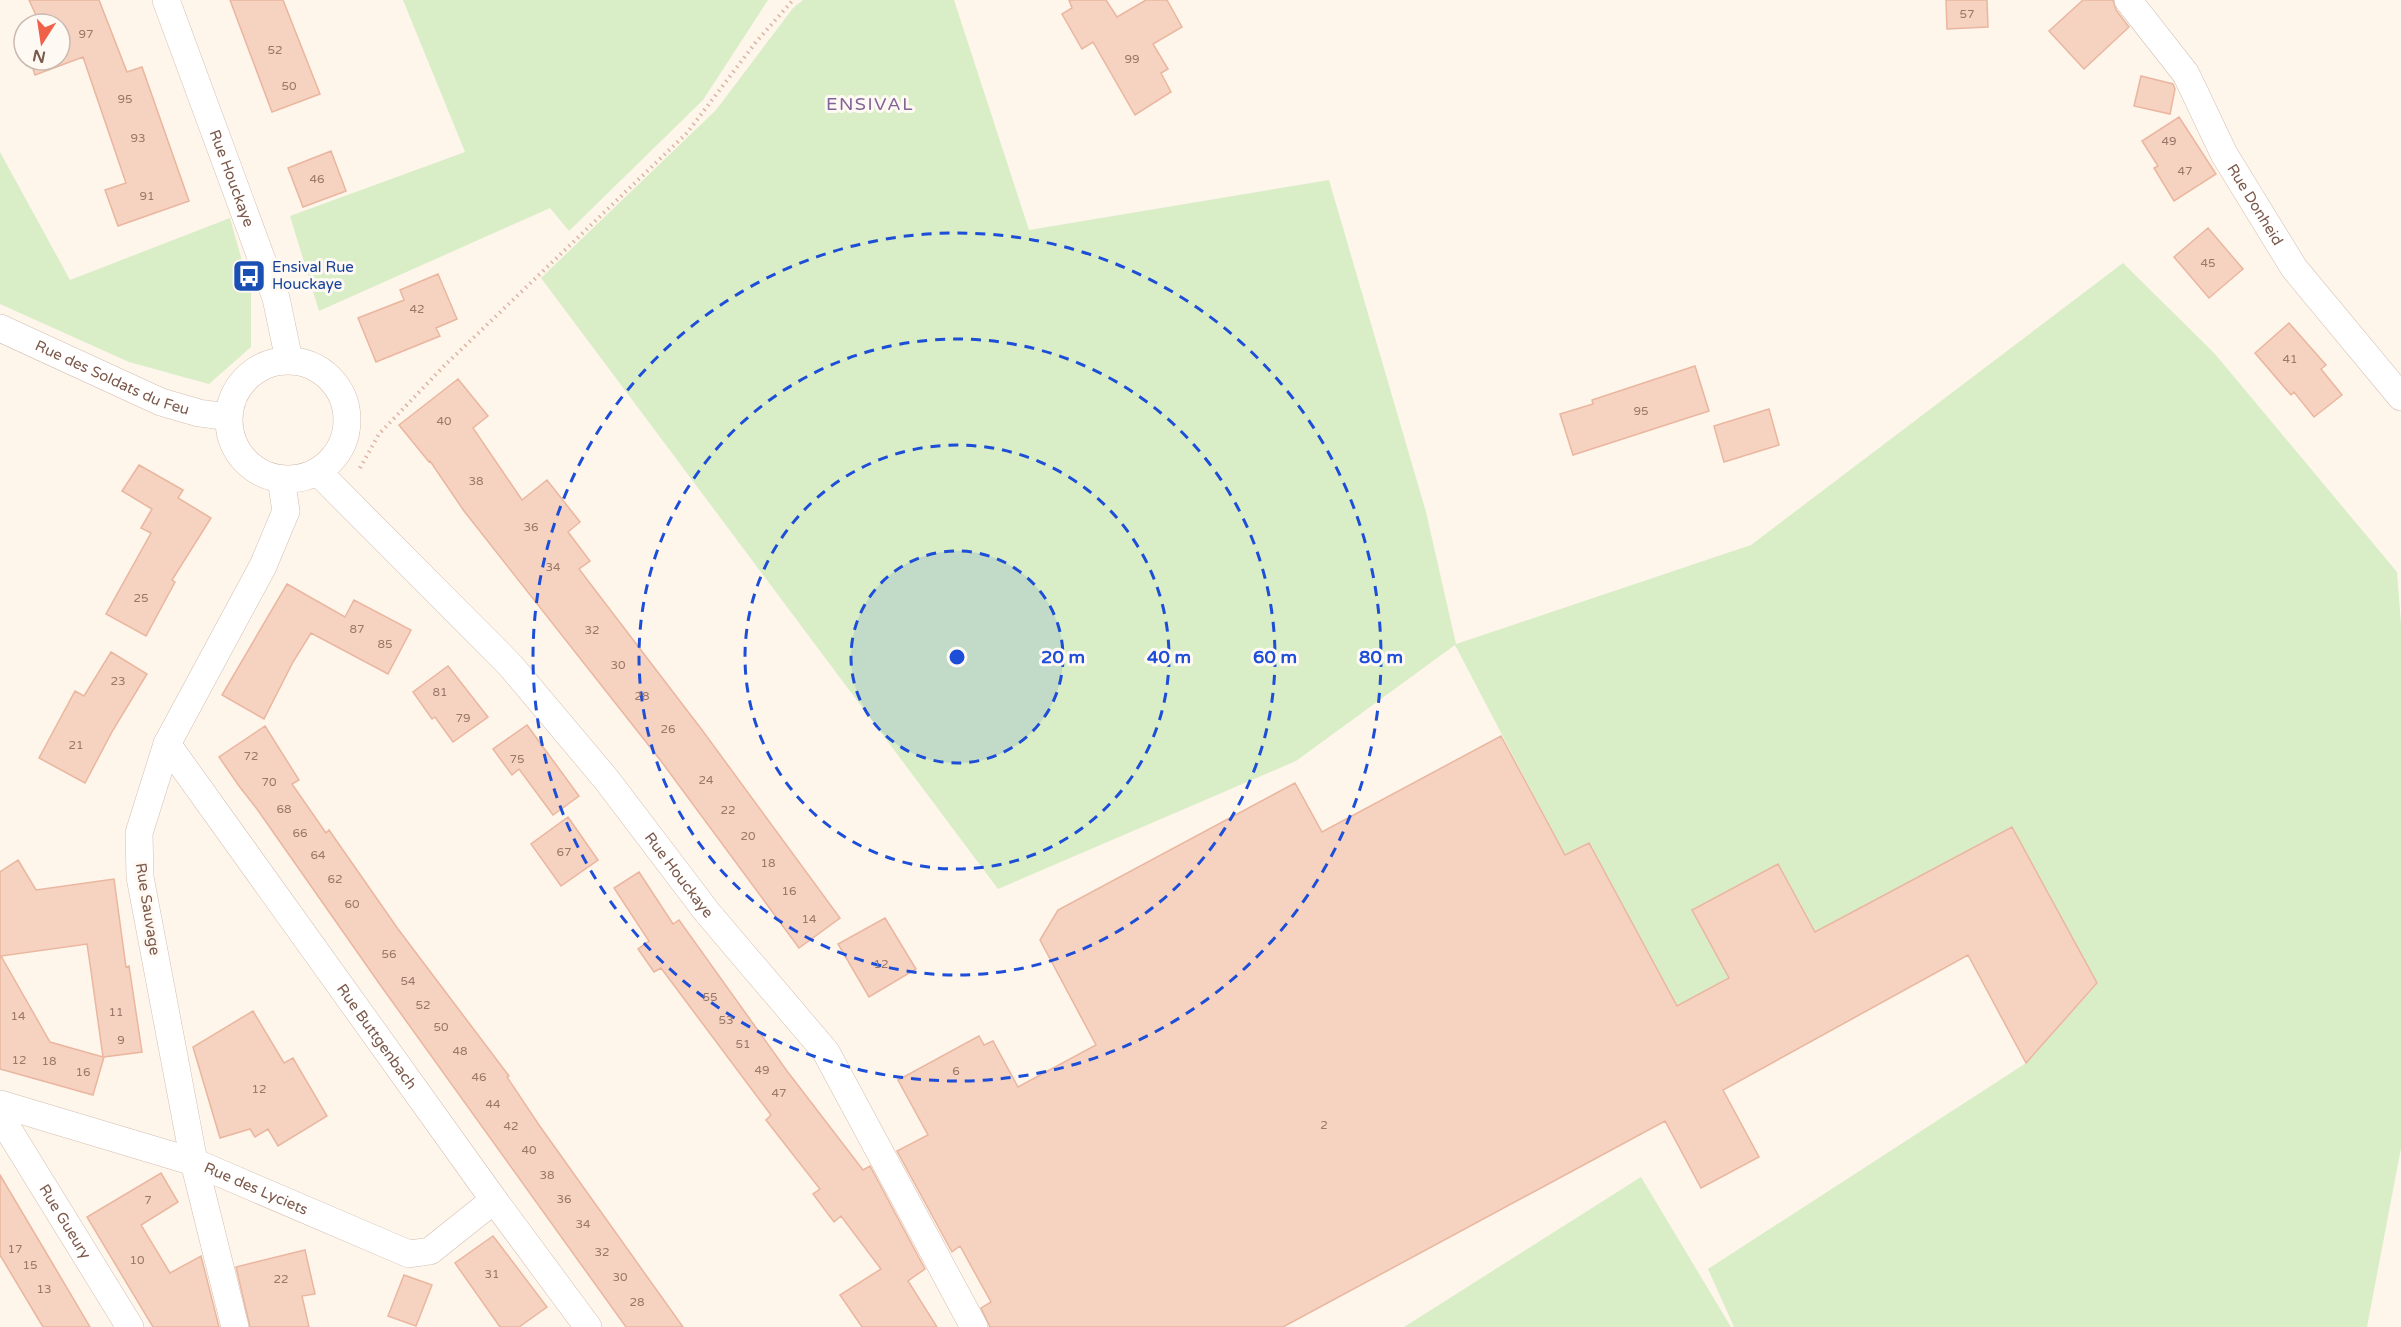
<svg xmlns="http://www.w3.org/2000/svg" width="2401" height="1327" viewBox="0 0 2401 1327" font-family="'Varela Round',sans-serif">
  <rect width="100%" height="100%" fill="#fef5eb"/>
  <!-- green -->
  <path fill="#d9eec7" d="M403 0H768L703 100 569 231 550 208 319 311 290 216 465 152Z
    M803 0H954L1029 230 1329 180 1426 512 1456 644 1751 545 2123 263 2215 354 2397 572 2401 625V1148L2367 1327H1734L1708 1269 2026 1063 2097 984 2012 827 1815 932 1778 864 1729 978 1677 1006 1589 843 1565 855 1455 645 1296 761 998 889 541 278 716 110 793 8Z
    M0 152 70 280 230 218 251 293V347L209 384 129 362 0 304Z
    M1641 1177 1731 1327H1404Z"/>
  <!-- building -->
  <path fill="#f6d2c0" stroke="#eab69f" stroke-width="1.5" fill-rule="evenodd" d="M29 0H99L127 72 142 67 189 201 118 226 105 190 126 183 83 57 35 75 30 60H60V24H40Z
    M230 0H283L320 94 272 112Z
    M1069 0H1106L1117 17 1146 0H1167L1182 27 1153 44 1168 69 1161 73 1171 92 1135 115 1093 42 1082 49 1062 14 1072 8Z
    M1946 0H1987L1988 27 1947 29Z
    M2083 0H2113L2116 10 2129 27 2084 69 2049 31Z
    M2141 76 2173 84 2175 89 2170 114 2134 106Z
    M2179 117 2216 174 2174 201 2154 168 2158 166 2142 141Z
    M331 151 346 191 303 207 288 168Z
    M2208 228 2243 269 2209 298 2174 257Z
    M438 274 457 319 436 328 440 336 376 362 358 318 404 300 400 290Z
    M2289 323 2326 365 2321 369 2342 395 2314 417 2294 392 2291 395 2255 353Z
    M1695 366 1709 411 1573 455 1560 414 1593 404 1592 400Z
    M458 379 488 416 473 428 522 500 547 480 580 522 568 532 590 561 579 569 702 730 840 918 799 948 661 761 464 511 430 461 429 462 399 425Z
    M1769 409 1779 445 1724 462 1714 426Z
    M139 465 183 490 178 498 211 518 172 580 175 582 146 636 106 614 151 533 141 528 152 509 122 491Z
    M287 584 345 617 354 600 411 630 388 674 311 633 293 662 264 719 222 695Z
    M111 652 147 674 113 730 85 783 39 758 75 691 84 696Z
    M448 666 488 717 453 742 435 717 432 719 413 692Z
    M527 725 579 796 553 815 519 769 512 775 493 749Z
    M265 726 299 780 292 784 326 833 329 830 398 929 509 1076 507 1077 539 1125 683 1327H626L381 986 257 809 239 786 219 757Z
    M1501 736 1565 855 1589 843 1677 1006 1729 978 1692 910 1778 864 1815 932 2012 827 2097 983 2026 1063 1968 955 1723 1090 1759 1157 1701 1188 1665 1121 1283 1327H990L981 1308 991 1302 960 1246 952 1252 897 1151 928 1135 898 1080 979 1036 984 1045 993 1041 1018 1087 1096 1045 1040 940 1058 910 1295 783 1322 832Z
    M568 817 598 860 561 886 531 844Z
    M18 860 36 890 114 879 126 967 129 966 142 1052 104 1057 93 1095 0 1069V872ZM87 944 91 971 103 1057 50 1042 1 956Z
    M639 872 673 924 679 920 787 1071 863 1170 870 1166 925 1269 908 1281 937 1327H862L840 1295 881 1269 841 1216 834 1222 813 1194 820 1189 766 1120 771 1115 661 968 654 972 638 949 649 941 614 888Z
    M885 918 916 969 869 997 838 944Z
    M253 1011 284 1063 293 1058 327 1116 278 1146 268 1129 255 1137 250 1129 220 1138 193 1047Z
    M161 1173 178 1202 141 1225 170 1273 201 1256 219 1327H153L87 1217Z
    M0 1175 54 1266 90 1327H43L0 1255Z
    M493 1236 547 1307 519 1327H500L455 1263Z
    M305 1250 315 1294 302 1296 309 1327H250L236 1267Z
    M404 1275 432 1285 416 1326 388 1316Z"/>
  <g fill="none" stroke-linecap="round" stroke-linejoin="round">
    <defs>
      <g id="minor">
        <path id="s1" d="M166 0 276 298 289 360"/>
        <path id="s2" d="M2128 0 2186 74 2224 154 2294 268 2401 397"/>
        <path id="s3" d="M0 328 161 402 199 413 228 417"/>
        <circle cx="288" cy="420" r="59"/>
        <path id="s4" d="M318 472 510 665 606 779 707 912 826 1052 974 1327"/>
        <path id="s5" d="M167 744 494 1200 588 1327"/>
        <path id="s6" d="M0 1104 194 1162 409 1254 430 1251 494 1200"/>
        <path id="s7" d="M0 1116 130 1327"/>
        <path d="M235 1327 194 1162 140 877 139 833 167 744 263 566 286 511 281 479"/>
      </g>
    </defs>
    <!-- minor casing -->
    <use href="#minor" stroke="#d4beb1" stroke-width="28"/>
    <!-- path -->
    <path stroke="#dcb4a2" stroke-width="4" stroke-dasharray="1.5 4.5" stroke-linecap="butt" d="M360 468 379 434 444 366 687 133 756 42 793 0"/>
    <!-- minor -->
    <use href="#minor" stroke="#fff" stroke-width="27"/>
  </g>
  <!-- distance rings -->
  <circle cx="957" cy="657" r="106" fill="#1d4ed8" fill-opacity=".12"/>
  <g fill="none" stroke="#1d4ed8" stroke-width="3" stroke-dasharray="10 8">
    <circle cx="957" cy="657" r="106"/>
    <circle cx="957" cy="657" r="212"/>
    <circle cx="957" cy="657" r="318"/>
    <circle cx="957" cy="657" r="424"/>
  </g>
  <!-- icons -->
  <defs>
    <symbol id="bus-square" viewBox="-11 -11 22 22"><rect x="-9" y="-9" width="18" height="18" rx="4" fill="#1a4fb4" stroke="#fff9f3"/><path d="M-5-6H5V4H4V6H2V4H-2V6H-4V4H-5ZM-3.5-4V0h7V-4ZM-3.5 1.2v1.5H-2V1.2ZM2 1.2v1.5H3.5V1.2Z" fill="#fff"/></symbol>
  </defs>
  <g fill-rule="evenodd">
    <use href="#bus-square" x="230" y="257" width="38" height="38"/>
  </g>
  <g text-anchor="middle" stroke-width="6" stroke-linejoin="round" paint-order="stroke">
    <!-- number labels -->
    <g font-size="12" fill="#9a7768">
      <text x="1967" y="18">57</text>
      <text x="86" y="38">97</text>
      <text x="275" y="54">52</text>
      <text x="1132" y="63">99</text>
      <text x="289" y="90">50</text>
      <text x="125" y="103">95</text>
      <text x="138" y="142">93</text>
      <text x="2169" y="145">49</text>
      <text x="2185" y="175">47</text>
      <text x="317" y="183">46</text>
      <text x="147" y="200">91</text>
      <text x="2208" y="267">45</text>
      <text x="417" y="313">42</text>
      <text x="2290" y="363">41</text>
      <text x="1641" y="415">95</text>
      <text x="444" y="425">40</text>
      <text x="476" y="485">38</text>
      <text x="531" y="531">36</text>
      <text x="553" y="571">34</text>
      <text x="141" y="602">25</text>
      <text x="357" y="633">87</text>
      <text x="592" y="634">32</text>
      <text x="385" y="648">85</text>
      <text x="618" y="669">30</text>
      <text x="118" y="685">23</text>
      <text x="440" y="696">81</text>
      <text x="642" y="700">28</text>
      <text x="463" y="722">79</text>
      <text x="668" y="733">26</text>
      <text x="76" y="749">21</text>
      <text x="251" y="760">72</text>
      <text x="517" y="763">75</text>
      <text x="706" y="784">24</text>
      <text x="269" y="786">70</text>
      <text x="284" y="813">68</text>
      <text x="728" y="814">22</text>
      <text x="300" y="837">66</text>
      <text x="748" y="840">20</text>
      <text x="564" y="856">67</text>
      <text x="318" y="859">64</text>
      <text x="768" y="867">18</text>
      <text x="335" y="883">62</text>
      <text x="789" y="895">16</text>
      <text x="352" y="908">60</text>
      <text x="809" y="923">14</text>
      <text x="389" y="958">56</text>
      <text x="881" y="968">12</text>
      <text x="408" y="985">54</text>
      <text x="710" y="1001">55</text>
      <text x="423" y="1009">52</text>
      <text x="116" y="1016">11</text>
      <text x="18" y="1020">14</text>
      <text x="726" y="1024">53</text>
      <text x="441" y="1031">50</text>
      <text x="121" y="1044">9</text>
      <text x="743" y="1048">51</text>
      <text x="460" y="1055">48</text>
      <text x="19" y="1064">12</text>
      <text x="49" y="1065">18</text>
      <text x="762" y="1074">49</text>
      <text x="956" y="1075">6</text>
      <text x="83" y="1076">16</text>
      <text x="479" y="1081">46</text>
      <text x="259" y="1093">12</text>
      <text x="779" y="1097">47</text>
      <text x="493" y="1108">44</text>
      <text x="1324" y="1129">2</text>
      <text x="511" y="1130">42</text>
      <text x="529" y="1154">40</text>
      <text x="547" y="1179">38</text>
      <text x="564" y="1203">36</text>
      <text x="148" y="1204">7</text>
      <text x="583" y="1228">34</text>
      <text x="15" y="1253">17</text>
      <text x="602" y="1256">32</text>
      <text x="137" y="1264">10</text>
      <text x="30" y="1269">15</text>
      <text x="492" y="1278">31</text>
      <text x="620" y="1281">30</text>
      <text x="281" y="1283">22</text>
      <text x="44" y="1293">13</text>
      <text x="637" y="1306">28</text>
    </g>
    <!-- street labels -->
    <g font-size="15" fill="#7c594b" stroke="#fff9f3">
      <text dy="5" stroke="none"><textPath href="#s1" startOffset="190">Rue Houckaye</textPath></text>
      <text dy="5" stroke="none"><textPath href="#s2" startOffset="242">Rue Donheid</textPath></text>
      <text dy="5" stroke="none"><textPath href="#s3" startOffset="123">Rue des Soldats du Feu</textPath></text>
      <text dy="5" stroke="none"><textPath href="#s4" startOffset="542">Rue Houckaye</textPath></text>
      <text transform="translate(148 909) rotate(81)" y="5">Rue Sauvage</text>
      <text dy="5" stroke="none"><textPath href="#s5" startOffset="360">Rue Buttgenbach</textPath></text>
      <text dy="5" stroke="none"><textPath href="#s6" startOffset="270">Rue des Lyciets</textPath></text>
      <text dy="5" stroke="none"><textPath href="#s7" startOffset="124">Rue Gueury</textPath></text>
    </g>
    <!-- transit labels -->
    <g font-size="15" fill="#164399" stroke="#fff9f3" text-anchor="start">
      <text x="272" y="272">Ensival Rue<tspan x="272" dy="17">Houckaye</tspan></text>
    </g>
    <!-- quarter labels -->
    <g font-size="18" letter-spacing="1.5" fill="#826398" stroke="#fff9f3">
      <text x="870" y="110">ENSIVAL</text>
    </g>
  </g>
  <circle cx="957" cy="657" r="9" fill="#1d4ed8" stroke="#fff9f3" stroke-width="3"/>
  <g font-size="18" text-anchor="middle" font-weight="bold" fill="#1d4ed8" stroke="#fff9f3" stroke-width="6" stroke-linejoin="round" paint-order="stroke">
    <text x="1063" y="663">20 m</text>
    <text x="1169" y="663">40 m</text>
    <text x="1275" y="663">60 m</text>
    <text x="1381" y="663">80 m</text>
  </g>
  <!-- north arrow -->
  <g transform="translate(42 42) rotate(192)"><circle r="28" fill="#fff9f3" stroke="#cbb9b0" stroke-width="1.5"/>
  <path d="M0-4.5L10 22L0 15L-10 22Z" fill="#ef6249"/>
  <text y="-9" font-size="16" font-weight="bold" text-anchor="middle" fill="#7c594b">N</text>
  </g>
</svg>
